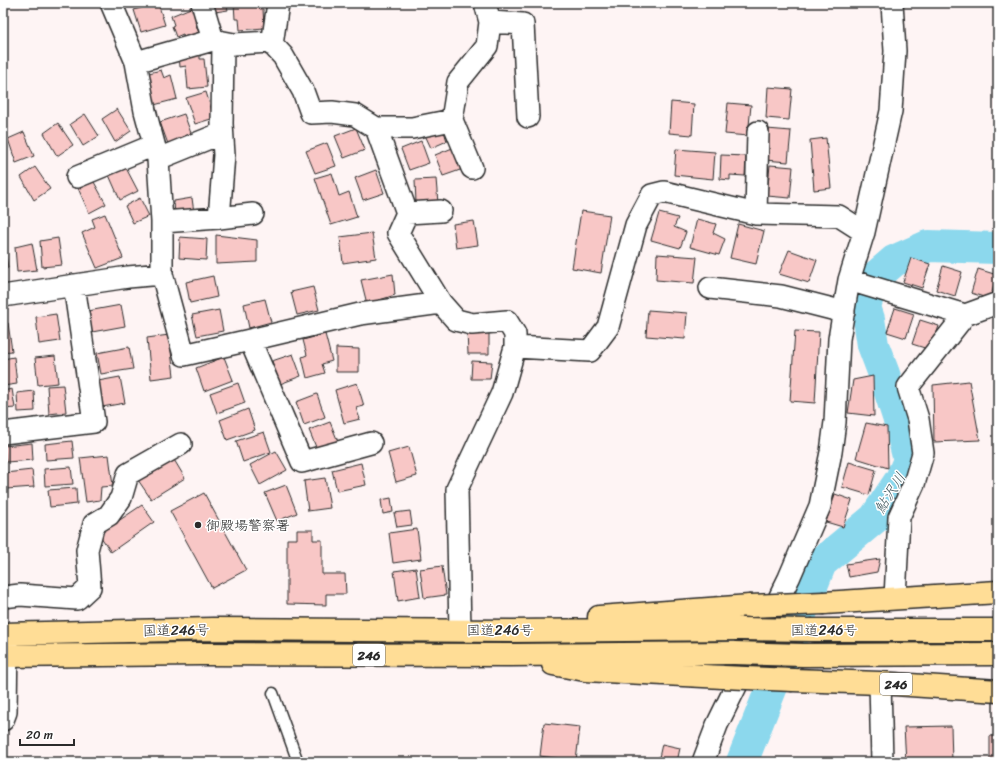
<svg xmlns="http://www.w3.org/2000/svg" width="1001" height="765" viewBox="0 0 1001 765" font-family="Sriracha,'Klee One',sans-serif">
  <rect width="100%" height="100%" fill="#fef4f4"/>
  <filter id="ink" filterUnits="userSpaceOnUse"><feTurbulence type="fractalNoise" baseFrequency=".025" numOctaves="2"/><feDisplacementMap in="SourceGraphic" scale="8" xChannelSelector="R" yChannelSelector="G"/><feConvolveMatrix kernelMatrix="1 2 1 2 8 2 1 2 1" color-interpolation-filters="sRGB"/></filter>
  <g filter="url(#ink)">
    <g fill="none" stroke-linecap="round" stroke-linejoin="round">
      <!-- river -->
      <path stroke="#8cd8ed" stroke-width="32" d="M742 762 821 563 875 518 901 479 909 460 898 417 884 374 873 345 869 319 865 307 873 279 894 261 928 246 998 248"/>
    </g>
    <!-- building -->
    <path fill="#f8c7c6" stroke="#2b2b2b" d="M158 3 165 25 141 32 134 10Z
      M213 3H226L228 10 215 12Z
      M234 3H259L260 9H263L264 28 240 30 239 19H235Z
      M193 7 198 21 195 22 199 33 185 39 183 34 176 37 172 26 174 25 171 16Z
      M200 53V59H204L207 87 188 89 186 66 180 67 179 54Z
      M161 70 164 78 171 75 177 99 154 105 145 74Z
      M768 87 792 89 789 120 766 118Z
      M206 92 214 118 195 124 186 98Z
      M671 102 694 104 692 135 669 133Z
      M728 103 751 105 748 136 725 134Z
      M117 109 131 131 115 142 102 119Z
      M85 114 99 136 83 146 70 124Z
      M184 114 192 136 168 144 160 122Z
      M58 123 73 145 57 156 44 133Z
      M356 128 365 150 344 158 335 136Z
      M443 128 447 141 431 148 425 135Z
      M767 129 791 131 788 162 765 160Z
      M24 132 34 156 16 163 8 139Z
      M826 138 831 188 814 190 810 140Z
      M421 141 429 163 409 170 401 149Z
      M327 143 336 166 315 173 306 151Z
      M455 147 463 169 443 176 435 155Z
      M676 149 715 152 713 179 674 175Z
      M721 155 746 156 745 176 730 175V180L720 179Z
      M770 165 793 167 790 198 767 196Z
      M35 167 50 189 34 200 21 177Z
      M126 168 138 191 120 200 109 175Z
      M376 170 384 193 363 200 355 178Z
      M332 173 339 196 349 192 357 217 331 225 315 178Z
      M436 179 438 203H416L415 180Z
      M94 182 106 204 89 213 78 188Z
      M140 198 149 216 133 223 125 206Z
      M192 198 194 213 175 215 174 201Z
      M581 211 610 215 601 273 572 268Z
      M659 213 678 218 674 227 686 232 680 248 651 240Z
      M105 214 123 258 97 268 82 233 95 227 92 219Z
      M697 219 716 224 713 233 725 239 719 255 690 247Z
      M474 221 478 245 456 248 453 224Z
      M738 224 764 231 756 264 730 258Z
      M372 233 376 258 343 263 340 237Z
      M3 235 8 268 3 269Z
      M216 235 257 240V262L216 264Z
      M180 237 207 239 206 260 179 258Z
      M58 238 62 265 42 267 40 241Z
      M32 243 37 270 17 272 15 247Z
      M789 250 817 260 809 283 779 274Z
      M657 254 697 257 694 283 656 280Z
      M911 258 930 264 922 288 903 282Z
      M943 266 962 272 955 296 936 290Z
      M978 269 997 275 990 299 971 293Z
      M393 274 395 295 367 304 361 280Z
      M213 276 217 297 190 303 186 282Z
      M313 287 319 310 297 315 291 292Z
      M265 299 271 322 249 328 244 304Z
      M121 305 125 326 92 332 88 311Z
      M895 308 914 314 906 338 887 332Z
      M219 310 223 331 197 336 192 315Z
      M648 310 687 313 685 339 646 336Z
      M56 314 60 341 39 344 36 317Z
      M920 320 939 326 931 350 912 344Z
      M8 323 12 351 3 352V324Z
      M489 330V354H468L467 331Z
      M795 331 819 332 815 403 790 401Z
      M325 334 332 361 322 364 325 373 307 378 302 357 307 355 303 340Z
      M169 335 174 376 151 379 147 338Z
      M129 347 133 369 101 374 97 353Z
      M336 348 359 349V372H336Z
      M293 354 301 376 280 384 272 361Z
      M55 356 58 383 38 385 35 358Z
      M14 357 17 384 3 386V359Z
      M224 357 233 380 204 391 196 368Z
      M472 361 492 362 490 379H471Z
      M873 376 874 416 848 413 853 380Z
      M120 377 125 403 102 407 98 381Z
      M969 381 980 440 934 442 933 385Z
      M238 383 245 403 217 413 210 393Z
      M357 383 364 406 356 408 360 419 344 423 335 390Z
      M63 385 66 412 49 414 47 386Z
      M12 389 15 408 3 409V391Z
      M34 391 35 411 18 412 17 393Z
      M317 394 325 417 304 425 296 402Z
      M248 409 255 430 227 440 220 420Z
      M330 422 339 444 318 452 309 430Z
      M866 423 887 427 888 468 856 458Z
      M264 432 271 452 243 462 236 441Z
      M72 441 74 458 46 460 45 444Z
      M32 443 33 460 6 462 4 446Z
      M409 447 417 476 396 482 388 453Z
      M276 451 287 470 260 485 250 465Z
      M109 455 113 486 101 487 100 500 86 502 80 458Z
      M173 458 185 478 151 499 138 480Z
      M849 462 876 470 869 495 842 487Z
      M361 463 366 485 337 491 332 470Z
      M71 467 73 484 45 486 44 469Z
      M32 470 34 487 6 489 5 473Z
      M325 478 330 508 308 511 304 481Z
      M286 485 297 513 277 521 265 493Z
      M76 488 77 504 50 507 48 490Z
      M204 493 246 570 212 588 170 511Z
      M835 494 852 500 843 527 826 522Z
      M391 498 393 512 383 514 381 500Z
      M142 505 154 522 111 552 99 534Z
      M410 511 412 525 397 527 394 513Z
      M417 529 421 559 393 563 389 533Z
      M297 530H313V540H322V574H345L346 594H326V605L287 604V539H297Z
      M880 559 877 572 849 577 846 564Z
      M442 566 446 595 424 598 420 569Z
      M416 568 420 597 398 601 394 571Z
      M544 723 580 727 576 761 540 756Z
      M951 726 952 762H906L904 727Z
      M990 736H998V762H990Z
      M662 744 680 748 677 762H658Z"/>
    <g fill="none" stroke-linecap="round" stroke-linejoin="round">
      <defs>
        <path id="lane" d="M273 693 298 762"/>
        <path id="street" d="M202 3 213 40
          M490 22 523 24 528 117
          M272 45 278 3
          M136 62 213 40 234 44 270 42 283 56 303 91 311 113 332 112 355 115 376 128
          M452 120 472 168
          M158 159 222 133
          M77 177 154 145
          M407 213 441 211
          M756 214 758 132
          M219 218 224 155 222 124 223 42
          M162 222 219 218 253 214
          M162 274 184 355 250 340 302 462 371 443
          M849 280 965 315 998 303
          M710 288 781 296 844 312
          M3 296 128 277 162 274V222L158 159 145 111 136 62 111 3
          M250 340 360 314 441 303
          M515 347 590 351 608 327 636 225 652 195 664 192 756 214 839 216 864 232
          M3 433 94 422 74 285
          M3 597 20 595 77 599 90 587 87 550 94 524 109 515 121 498 128 474 181 444
          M895 598 899 517 914 484 923 453 918 419 908 387 965 315
          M460 630 457 489 502 393 515 347V334L507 321 472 324 456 320 441 303 398 233 407 213 376 128H412L452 120 458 82 487 46 490 22 485 3
          M880 683 882 762
          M3 720 6 712 7 639
          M703 762 717 725 789 578 820 506 831 452 835 422 839 339 849 280 864 232 891 111 895 51 892 3"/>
        <path id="highway" d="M824 603 998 592
          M599 617 750 606
          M813 630H998
          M3 634 213 629 511 631 741 629
          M803 655 998 654
          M3 656 201 654 510 655 734 653
          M553 664 585 670 723 677
          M793 680 880 683 998 691"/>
      </defs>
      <!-- lane casing -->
      <use href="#lane" stroke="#2b2b2b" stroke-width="13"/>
      <!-- street casing -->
      <use href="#street" stroke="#2b2b2b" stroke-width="24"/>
      <!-- highway casing -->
      <use href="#highway" stroke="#2b2b2b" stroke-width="25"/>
      <!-- lane -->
      <use href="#lane" stroke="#fff" stroke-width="10"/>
      <!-- street -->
      <use href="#street" stroke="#fff" stroke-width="21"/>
      <!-- highway -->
      <use href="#highway" stroke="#ffdd96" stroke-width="22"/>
      <defs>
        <path id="highway-bridge" d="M750 606 824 603
          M741 629 813 630
          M734 653 803 655
          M723 677 793 680"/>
      </defs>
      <!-- highway-bridge casing -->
      <use href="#highway-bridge" stroke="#2b2b2b" stroke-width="25" stroke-linecap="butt"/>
      <!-- highway-bridge -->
      <use href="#highway-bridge" stroke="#ffdd96" stroke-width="22"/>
    </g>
  </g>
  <!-- markers -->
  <circle fill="#2b2b2b" stroke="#fff" stroke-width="1.5" cx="198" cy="525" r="4"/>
  <g text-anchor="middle" stroke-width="3" stroke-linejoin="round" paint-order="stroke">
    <!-- shield labels -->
    <g fill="#fff" stroke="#6b6b6b" stroke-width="1">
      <rect x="353" y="644" width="32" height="22" rx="3"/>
      <rect x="880" y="673" width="32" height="22" rx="3"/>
    </g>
    <g font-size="13" font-weight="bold" fill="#2b2b2b">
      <text x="369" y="660">246</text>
      <text x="896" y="689">246</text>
    </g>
    <!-- poi labels -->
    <g font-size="14" fill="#2b2b2b" stroke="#fff" text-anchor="start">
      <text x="206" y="530">御殿場警察署</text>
    </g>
    <!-- street labels -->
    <g font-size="14" fill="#2b2b2b" stroke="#fff">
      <text transform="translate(176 630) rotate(-1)" y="5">国道246号</text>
      <text x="500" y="635">国道246号</text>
      <text x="824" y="635">国道246号</text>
    </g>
    <!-- water labels -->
    <g font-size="15" font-style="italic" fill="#485f65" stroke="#fff">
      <text transform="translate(890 493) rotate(-58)" y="5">鮎沢川</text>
    </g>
  </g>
  <!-- margin -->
  <rect width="1001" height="765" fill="none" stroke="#fff" stroke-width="16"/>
  <rect x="8" y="8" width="985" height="749" fill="none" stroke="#2b2b2b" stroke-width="1.5" filter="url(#ink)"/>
  <!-- scale -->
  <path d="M20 739v6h54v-6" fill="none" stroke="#2b2b2b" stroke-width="2"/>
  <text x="26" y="739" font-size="12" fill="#2b2b2b" stroke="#ffffff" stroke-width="3" paint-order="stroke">20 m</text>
</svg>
